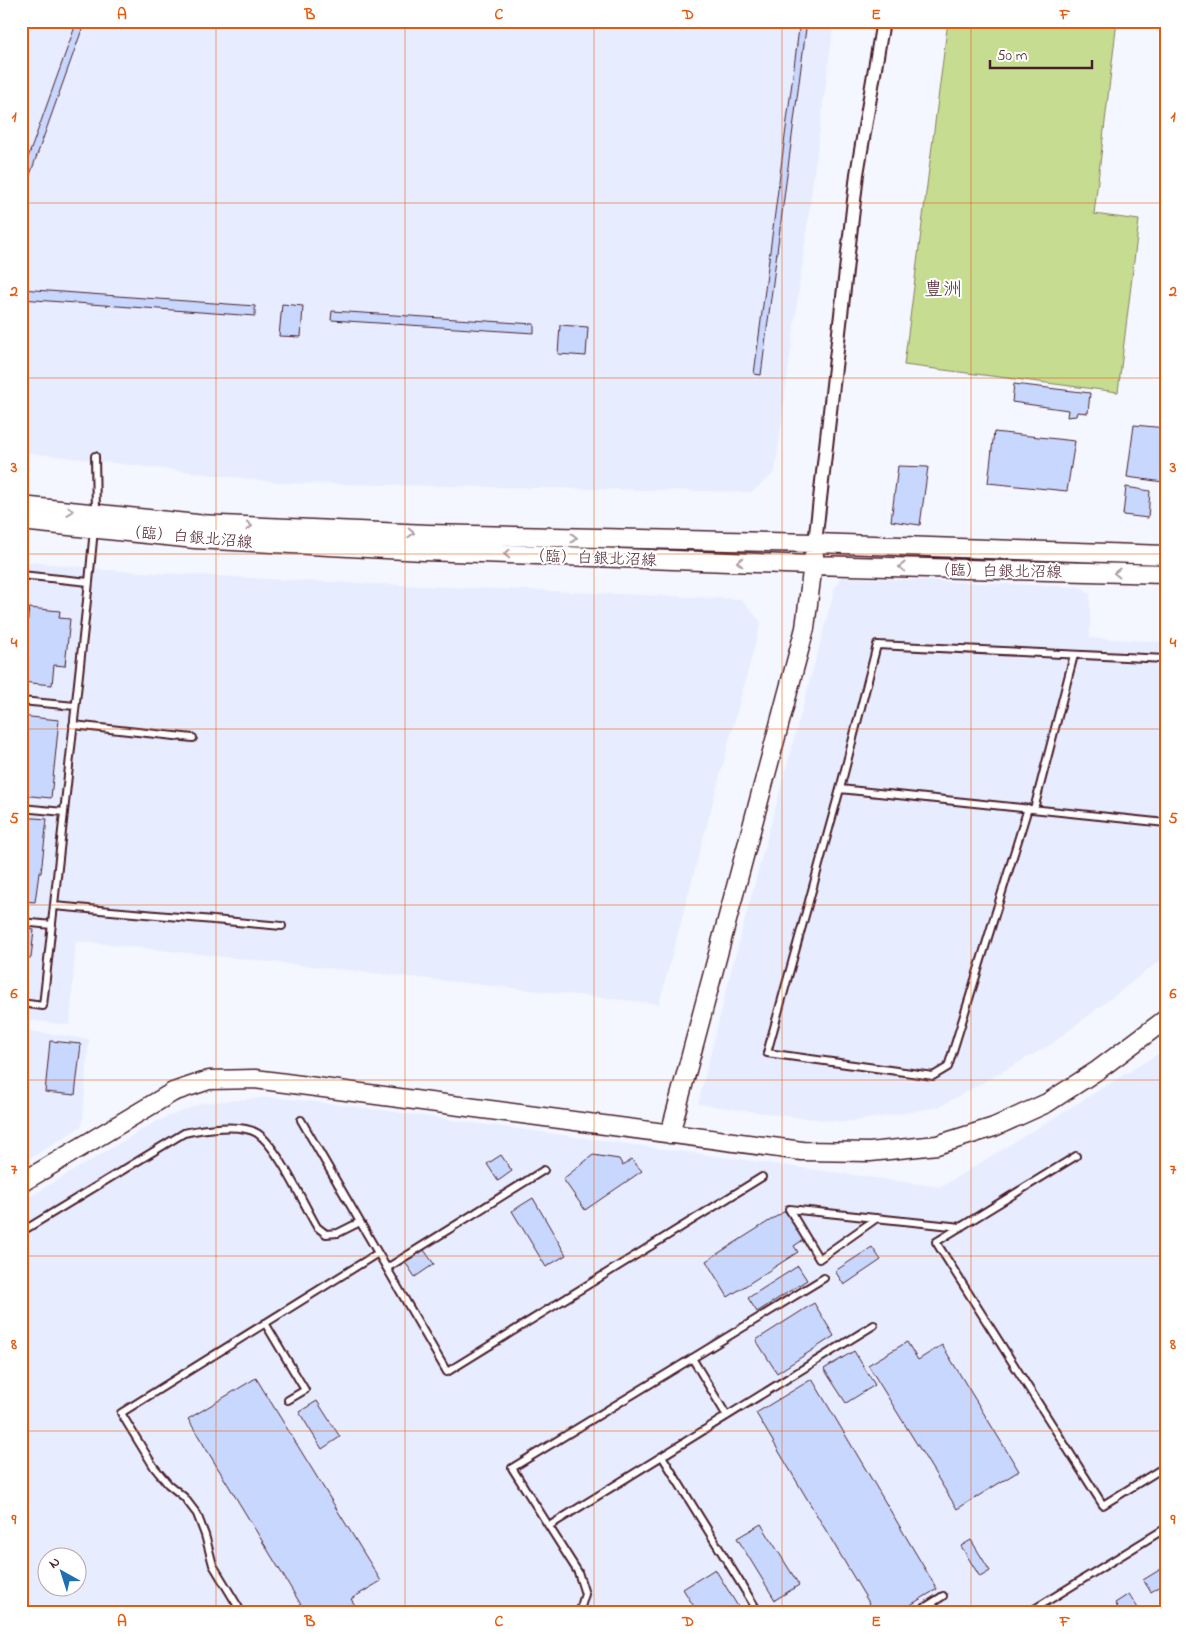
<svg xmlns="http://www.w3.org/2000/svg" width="1187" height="1634" viewBox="0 0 1187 1634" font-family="'Indie Flower','Klee One',sans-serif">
  <rect width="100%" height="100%" fill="#f4f7ff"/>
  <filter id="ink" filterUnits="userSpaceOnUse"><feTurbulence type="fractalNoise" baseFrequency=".02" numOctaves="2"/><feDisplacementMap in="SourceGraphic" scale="10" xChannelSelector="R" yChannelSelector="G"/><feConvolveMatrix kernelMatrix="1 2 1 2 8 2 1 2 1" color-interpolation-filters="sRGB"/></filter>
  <g filter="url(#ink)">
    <!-- built -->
    <path fill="#e7edff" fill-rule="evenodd" d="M21 21H834L775 472 752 492 283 483 21 452Z
      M21 561 108 570 307 581 741 599 761 622 659 1004 76 941 70 1025 21 1019Z
      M841 577 1081 587 1090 594V638L1166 642V956L1050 1045 939 1107 883 1117 844 1122 785 1116 698 1104 732 967 835 588Z
      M21 1030 89 1039 82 1126 21 1164Z
      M1166 1049V1613H31L21 1597V1202L155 1122 202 1103 272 1097 358 1107 941 1187ZM48 1556H78V1586H48Z"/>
    <!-- green -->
    <path fill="#c6dc91" stroke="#887e5e" d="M948 21H1117L1094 214 1139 220 1118 392 904 365Z"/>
    <!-- building -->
    <path fill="#c8d7fe" stroke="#4a1f2b" d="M77 21H85L21 200V177Z
      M800 21H807L761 375 754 374Z
      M21 289 255 306V316L21 299Z
      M282 304 303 306 301 337 279 336Z
      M332 311 534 324V333L331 320Z
      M560 325 588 327 586 356 558 354Z
      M1014 384 1090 393 1088 413 1077 412 1076 416 1067 417 1068 410 1012 402Z
      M1134 425 1166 428V466L1163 482 1127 477Z
      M994 432 1075 441 1067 491 988 483Z
      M898 466 928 467 920 525 891 521Z
      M1126 487 1150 491 1148 518 1123 515Z
      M29 608 60 611 59 618 70 619 65 666 54 665 52 685 21 682Z
      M21 716 59 720 51 798 21 795Z
      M21 817 47 819 41 873H39L35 902 21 901Z
      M21 928 34 930 31 958 21 957Z
      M50 1041 81 1044 75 1095 45 1092Z
      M501 1155 512 1171 498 1181 487 1164Z
      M593 1155 619 1159 623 1166 631 1159 642 1171 585 1210 563 1179Z
      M533 1198 566 1255 546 1267 512 1211Z
      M785 1211 803 1240 794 1246 798 1252 728 1297 706 1261Z
      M872 1247 881 1260 844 1285 835 1271Z
      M424 1250 434 1264 415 1277 405 1262Z
      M798 1266 807 1280 757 1312 748 1298Z
      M814 1303 834 1336 777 1373 756 1340Z
      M907 1342 918 1360 942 1345 1019 1471 957 1509 868 1365Z
      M854 1351 875 1385 846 1403 824 1369Z
      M256 1378 381 1581 351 1599 360 1613H306L188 1419Z
      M812 1379 937 1589 897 1613H875L756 1413Z
      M317 1401 340 1437 322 1449 299 1412Z
      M761 1524 799 1585 775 1600 737 1538Z
      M971 1540 990 1571 980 1577 961 1546Z
      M1166 1566V1583L1151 1592 1143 1580Z
      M715 1569 742 1613H698L683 1589Z
      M1129 1594 1141 1613H1121L1115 1603Z"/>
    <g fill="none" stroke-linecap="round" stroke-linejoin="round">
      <defs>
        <path id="lane" d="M95 456 96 512
          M21 575 89 582 43 1006 21 1003
          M89 582 94 529
          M21 701 75 706
          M73 725 193 738
          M840 789 877 645 1166 659
          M21 808 64 812
          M1028 808 948 1067 933 1076 767 1053 840 789 1166 823
          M1034 809 1074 655
          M54 906 282 926
          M21 922 52 925
          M1076 1156 936 1242 1103 1505 1166 1466
          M877 1218 819 1259 789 1209 961 1227
          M21 1232 184 1133C202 1129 240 1123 257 1133 278 1147 303 1203 317 1227L326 1234 338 1233 360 1222
          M378 1253 447 1372 762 1177
          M387 1268 544 1170
          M265 1323 305 1390 288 1400
          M692 1358 727 1416
          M662 1456 759 1613
          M549 1526 874 1325
          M242 1613 213 1565 205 1535 197 1514 184 1497 168 1484 154 1467 121 1413 378 1253 301 1120
          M579 1613 585 1594 578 1572 512 1468 824 1278
          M916 1613 943 1596
          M1028 1613 1166 1528"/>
        <path id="street" d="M815 543 857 174 883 21"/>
        <path id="secondary" d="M21 506 197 524 428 534 815 543 1166 555
          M21 521 195 539 424 551 812 565 1166 574
          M670 1134 805 628 814 555
          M21 1183 173 1092 209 1080 255 1079 802 1151 870 1152 937 1145 994 1127 1047 1103 1098 1070 1166 1019"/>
      </defs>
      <!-- lane casing -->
      <use href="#lane" stroke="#4a1f2b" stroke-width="10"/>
      <!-- street casing -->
      <use href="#street" stroke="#4a1f2b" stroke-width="16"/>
      <!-- secondary casing -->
      <use href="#secondary" stroke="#4a1f2b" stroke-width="21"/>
      <!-- lane -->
      <use href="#lane" stroke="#fff" stroke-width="6"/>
      <!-- street -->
      <use href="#street" stroke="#fff" stroke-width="12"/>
      <!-- secondary -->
      <use href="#secondary" stroke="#fff" stroke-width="18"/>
    </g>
    <!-- one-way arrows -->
    <defs><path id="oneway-chevron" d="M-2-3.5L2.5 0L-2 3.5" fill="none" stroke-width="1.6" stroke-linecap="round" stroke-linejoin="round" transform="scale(1.25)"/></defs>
    <g stroke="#ae9aa0">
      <use href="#oneway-chevron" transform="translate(70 511) rotate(6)"/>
      <use href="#oneway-chevron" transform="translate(249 526) rotate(3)"/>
      <use href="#oneway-chevron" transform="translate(411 533) rotate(3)"/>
      <use href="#oneway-chevron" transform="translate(574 538) rotate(1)"/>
      <use href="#oneway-chevron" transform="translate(507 554) rotate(-178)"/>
      <use href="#oneway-chevron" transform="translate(740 562) rotate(-178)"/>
      <use href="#oneway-chevron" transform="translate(902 567) rotate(-179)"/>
      <use href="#oneway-chevron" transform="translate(1117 573) rotate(-179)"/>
    </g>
  </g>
  <!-- grid -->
  <path fill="none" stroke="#e8590c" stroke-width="1" stroke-opacity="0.55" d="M216 21V1613M405 21V1613M594 21V1613M782 21V1613M971 21V1613M21 203H1166M21 378H1166M21 554H1166M21 729H1166M21 905H1166M21 1080H1166M21 1256H1166M21 1431H1166"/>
  <g text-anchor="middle" stroke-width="4" stroke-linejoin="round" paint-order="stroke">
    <!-- street labels -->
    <g font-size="16" fill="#4a1f2b" stroke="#fff">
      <text transform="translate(189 536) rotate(5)" y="6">（臨）白銀北沼線</text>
      <text transform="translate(593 557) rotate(2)" y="6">（臨）白銀北沼線</text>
      <text transform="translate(998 570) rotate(1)" y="6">（臨）白銀北沼線</text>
    </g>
    <!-- quarter labels -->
    <g font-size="19" fill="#4a1f2b" stroke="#fff">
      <text x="943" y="295">豊洲</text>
    </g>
  </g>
  <!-- margin -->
  <rect width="1187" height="1634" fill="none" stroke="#fff" stroke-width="55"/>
  <!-- north arrow -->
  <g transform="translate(62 1572) rotate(321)"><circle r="24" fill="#ffffff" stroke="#b7a5aa"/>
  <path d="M0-4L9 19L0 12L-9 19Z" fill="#1f6fb2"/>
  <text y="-8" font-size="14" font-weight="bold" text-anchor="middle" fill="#4a1f2b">N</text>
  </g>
  <!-- scale -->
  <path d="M990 60v8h102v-8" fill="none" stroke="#4a1f2b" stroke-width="2.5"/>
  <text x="997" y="60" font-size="15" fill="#4a1f2b" stroke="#ffffff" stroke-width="4" paint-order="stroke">50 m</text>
  <rect x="28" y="28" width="1132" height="1578" fill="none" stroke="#e8590c" stroke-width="2"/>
  <g font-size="16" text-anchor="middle" font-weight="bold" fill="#e8590c">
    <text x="122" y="19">A</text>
    <text x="310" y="19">B</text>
    <text x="499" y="19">C</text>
    <text x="688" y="19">D</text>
    <text x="876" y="19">E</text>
    <text x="1065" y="19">F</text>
    <text x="14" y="121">1</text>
    <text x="1173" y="121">1</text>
    <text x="14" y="296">2</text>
    <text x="1173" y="296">2</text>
    <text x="14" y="472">3</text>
    <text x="1173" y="472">3</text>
    <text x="14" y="647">4</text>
    <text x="1173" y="647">4</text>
    <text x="14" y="823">5</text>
    <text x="1173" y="823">5</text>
    <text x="14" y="998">6</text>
    <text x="1173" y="998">6</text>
    <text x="14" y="1174">7</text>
    <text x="1173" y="1174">7</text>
    <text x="14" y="1349">8</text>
    <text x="1173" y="1349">8</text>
    <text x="14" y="1524">9</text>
    <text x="1173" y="1524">9</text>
    <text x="122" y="1626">A</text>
    <text x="310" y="1626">B</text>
    <text x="499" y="1626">C</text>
    <text x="688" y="1626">D</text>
    <text x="876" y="1626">E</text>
    <text x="1065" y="1626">F</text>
  </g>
</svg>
